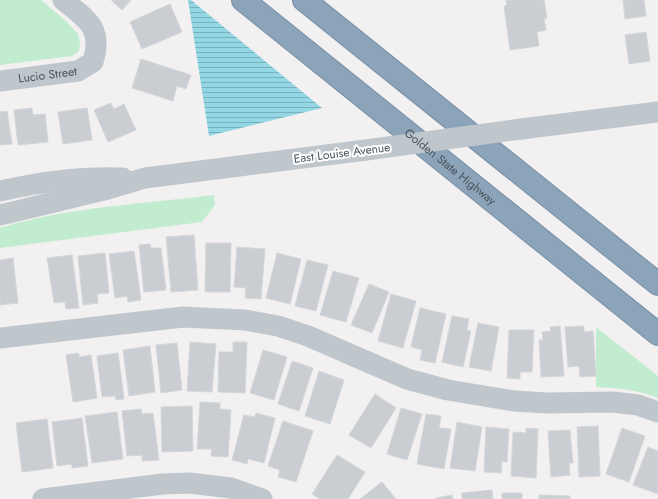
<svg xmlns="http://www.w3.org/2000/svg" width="658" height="499" viewBox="0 0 658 499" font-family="Jost,sans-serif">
  <defs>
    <pattern id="water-rules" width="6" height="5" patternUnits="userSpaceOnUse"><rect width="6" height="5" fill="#93d7e5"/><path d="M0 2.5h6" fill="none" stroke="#7ab1bd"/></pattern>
  </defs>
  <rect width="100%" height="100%" fill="#f2f0f0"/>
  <!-- green -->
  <path fill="#c2ecd0" d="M0 0H41L66 21 78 34 80 42 79 51 72 56 0 65Z
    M214 195 215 205 202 222 0 248V228C66 207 145 204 214 195Z
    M596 327 658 376V398C638 390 618 388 596 387Z"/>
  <!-- water -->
  <path fill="url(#water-rules)" d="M188 0H191L322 108 209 136Z"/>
  <!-- building -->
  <path fill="#cacdd2" stroke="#d4d6da" d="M111 0H131L122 10Z
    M506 0H544L547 18H544L546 30 537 32 539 46 510 50 504 6 507 5Z
    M623 0H644L646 16 625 19Z
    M170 4 182 32 142 49 130 22Z
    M646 32 650 61 629 64 625 35Z
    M141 59 191 75 186 89 177 86 173 101 132 88Z
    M111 103 114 109 124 104 136 130 108 142 94 110Z
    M32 108 33 115 45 114 48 142 18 145 14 110Z
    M87 108 92 140 63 144 58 112Z
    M7 111 12 144 0 145V112Z
    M194 235 198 290 171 292 166 237Z
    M206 243H231L230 292H205Z
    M150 244 151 248H161L166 290 144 292 139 245Z
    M237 247 265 249 261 299 245 298 246 288 234 287Z
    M134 251 141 300 128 302 127 296 115 298 109 254Z
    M105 253 109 293 97 294 98 303 83 305 78 256Z
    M277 253 301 259 290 304 266 298Z
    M72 255 79 308 66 309 65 302 54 303 47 258Z
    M13 258 18 303 0 305V260Z
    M307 260 328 265 316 311 295 306Z
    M333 271 359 278 346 322 320 315Z
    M369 284 389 292 372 333 351 325Z
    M391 294 416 301 403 348 378 341Z
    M420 308 446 314 435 363 420 360 422 350 411 347Z
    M452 316 469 319 467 330 471 331 463 367 442 362Z
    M478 323 499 327 491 371 469 367Z
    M560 326 564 376 541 377 539 340H543L542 332 551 331 550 327Z
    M584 326V332L593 331 596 376 580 377 579 366 568 367 565 327Z
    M509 330H534L532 372H520V379L507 378Z
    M190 342 216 344 212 392 187 391Z
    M233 342H247L245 393 218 392 219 352H233Z
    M177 343 182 390 161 393 156 345Z
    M150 346 155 392 129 396 123 350Z
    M263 350 287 357 274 400 250 393Z
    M79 353V357L91 355 97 398 73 402 66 355Z
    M118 353 124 399 116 400 115 396 102 397 97 356Z
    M292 361 313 368 299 411 278 404Z
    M319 371 344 380 330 424 305 416Z
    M375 394 396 408 371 448 349 435Z
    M200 402 220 403V409L231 410 228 457 211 456 212 449H197Z
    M192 406 193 451 162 452 161 407Z
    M401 408 422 414 407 460 387 454Z
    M141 409 142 414 153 413 159 460 142 461V455L127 456 122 411Z
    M117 412 123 459 92 463 85 416Z
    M256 413 275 418 264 463 248 459 247 464 232 460 244 415 255 417Z
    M426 414 441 416 439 428 451 429 444 469 417 464Z
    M82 418 88 466 72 468V464L57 466 52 422Z
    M47 419 53 468 22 472 16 423Z
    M283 421 313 431 296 482 278 477 280 470 268 466Z
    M457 422 482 427 475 471 450 468Z
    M598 426 600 476 579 477 577 427Z
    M486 427 509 429 507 462 502 461 501 473 484 472Z
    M526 428 538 429 536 478 511 476 513 432 526 433Z
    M622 428 645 436 629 482 606 474Z
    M570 430 573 463H569L570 475 551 477 548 431Z
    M648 447 658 451V494L633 485Z
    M337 455 365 472 348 499H320L312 494Z
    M382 482 396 499H360Z
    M492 490 493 499H462V493Z
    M502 493H522V499H502Z
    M452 495 453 499H436V498Z
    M539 495 570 496V499H539Z"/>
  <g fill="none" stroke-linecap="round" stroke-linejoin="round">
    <defs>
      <g id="highway">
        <path id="s2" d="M243 0 658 334"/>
        <path d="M304 0 658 284"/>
      </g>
    </defs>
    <!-- highway casing -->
    <use href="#highway" stroke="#778fa6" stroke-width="24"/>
    <!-- minor -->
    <g stroke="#bfc7cd" stroke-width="21">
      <path id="s1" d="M0 81 78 71 93 62C103 28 88 20 63 0"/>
      <path d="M521 129 658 112"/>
      <path d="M0 191C40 182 82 176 123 178"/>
      <path d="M0 215 108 189 145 178 366 150"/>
      <path d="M0 338 183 317 245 320 278 326 308 336 407 379 448 390 514 401 548 403 612 402 638 405 658 412"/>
      <path d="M43 499 163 484 189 483 231 488 262 499"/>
    </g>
    <!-- highway -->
    <use href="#highway" stroke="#8ca4ba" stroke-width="22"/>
    <!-- minor-bridge -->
    <path stroke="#bfc7cd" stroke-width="21" d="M366 150 521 129"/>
  </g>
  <g text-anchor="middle" stroke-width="4" stroke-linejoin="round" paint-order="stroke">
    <!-- street labels -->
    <g font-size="12" fill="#49545b" stroke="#fff">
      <text dy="4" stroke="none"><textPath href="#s1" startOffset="48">Lucio Street</textPath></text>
      <text transform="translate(342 153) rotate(-7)" y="4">East Louise Avenue</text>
      <text dy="4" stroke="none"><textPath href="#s2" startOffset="266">Golden State Highway</textPath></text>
    </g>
  </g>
</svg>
